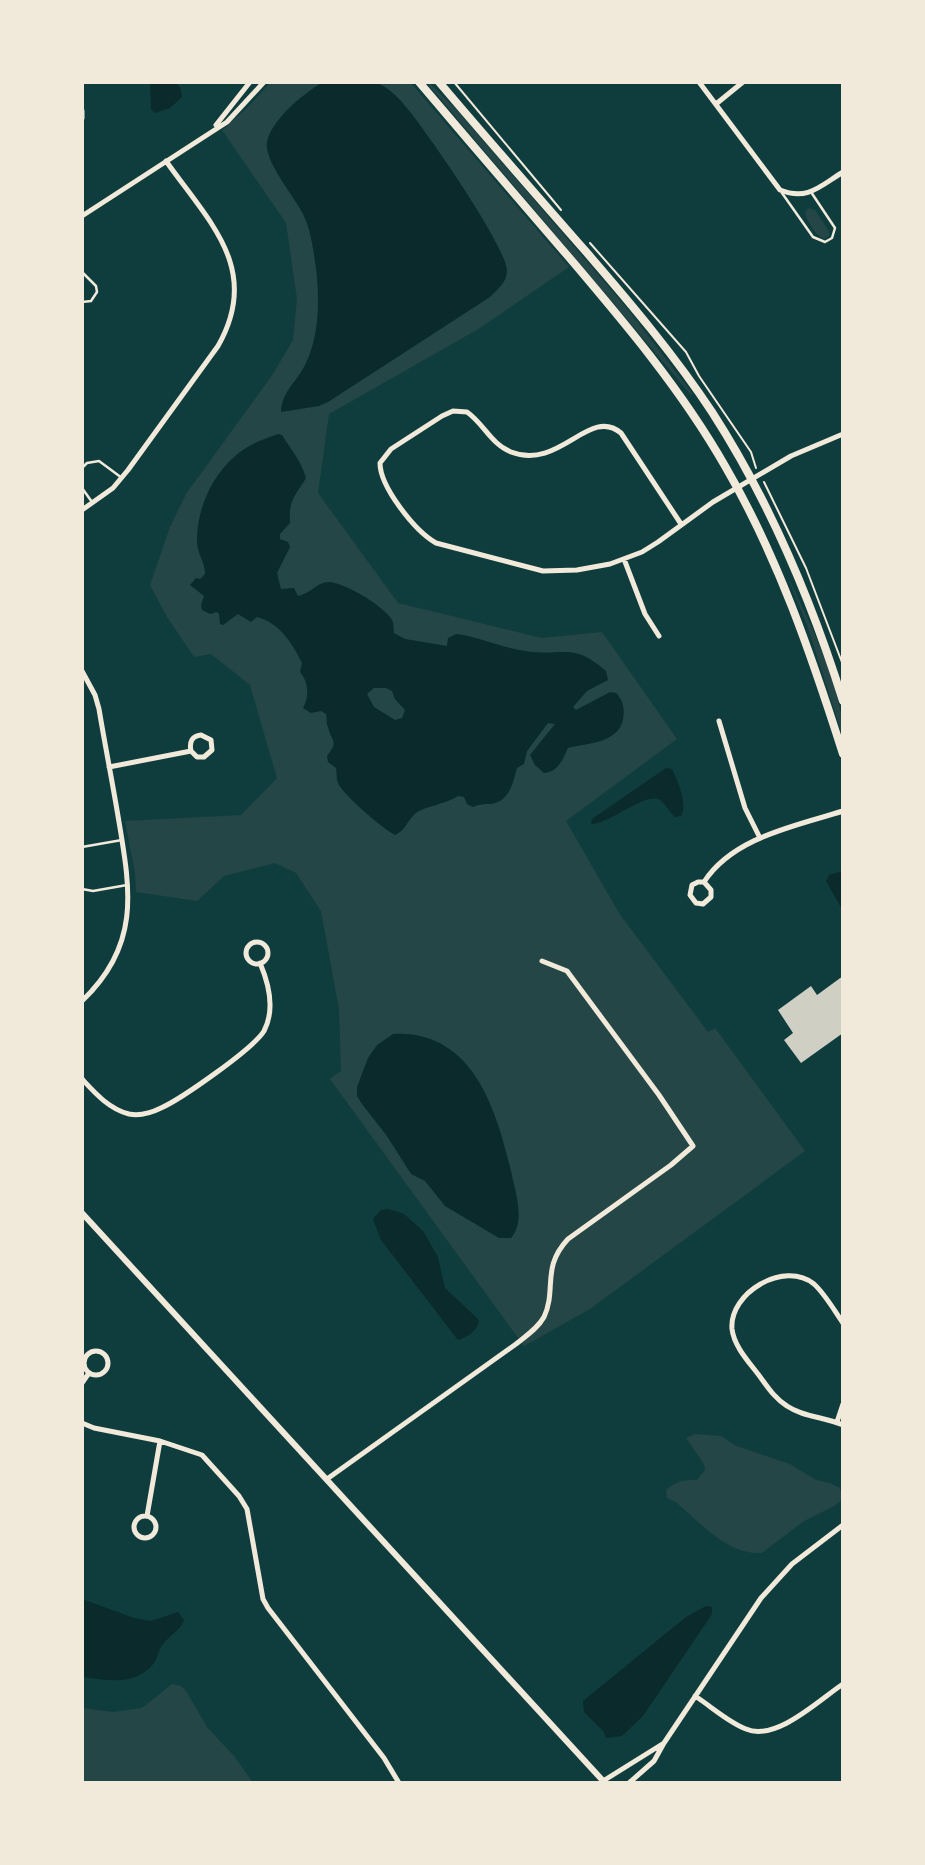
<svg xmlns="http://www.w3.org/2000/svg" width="925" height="1865" viewBox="0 0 925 1865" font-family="Manrope,sans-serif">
  <rect width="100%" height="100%" fill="#0f3d3e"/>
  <!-- green -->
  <path fill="#244646" d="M271 82H410L569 267 480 328 329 414 318 493 398 603 542 638 602 632 677 739 566 821 619 913 708 1032 715 1028 805 1151 590 1309 524 1346 330 1079 341 1071 339 1009 321 911 296 873 275 863 224 876 197 901 136 892 135 873 125 821 241 815 277 778 250 685 211 654 194 657 167 617 150 585 170 527 186 494 273 374 293 340 297 299 286 223 222 130 246 109Z
    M426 82H428L455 108 626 307 693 394 691 395Z
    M808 208 815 210 829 231V236L824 239C816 236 806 220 805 212Z
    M789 581H790C811 626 843 687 843 737L807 625Z
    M695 1434 721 1436 736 1446 790 1464 816 1480 830 1483 840 1488 843 1499 834 1506 804 1521 762 1553C728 1555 700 1523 676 1502L667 1498 666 1490C676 1481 683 1480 697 1480L705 1470 704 1464 686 1438Z
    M172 1684 181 1686 186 1691 207 1727 235 1757 253 1783H82V1708L113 1712 142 1708Z"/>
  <!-- water -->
  <path fill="#0a2a2b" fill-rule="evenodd" d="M150 82H176L181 89 182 97 170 108 155 113 151 109Z
    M323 82C337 82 365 79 377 83 388 87 399 98 406 107 425 129 507 247 507 271 507 282 497 290 490 297L328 402 319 406 281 412C282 391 296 383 305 365 321 334 320 289 314 255 312 241 309 226 303 214 294 195 260 158 268 138 275 117 304 93 323 82Z
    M278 434 282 435C291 450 301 460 306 478 296 495 288 500 290 523L280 534V539L288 542 290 547 277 573 281 589 294 588 298 596C310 594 316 583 328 582 342 581 388 608 393 622 394 626 393 629 394 633L405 639 447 646 448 638 456 634C480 637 502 648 525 651 563 657 572 641 606 671L608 680 587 691 573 707 576 710 610 692 616 693C623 700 625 709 623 719 619 743 587 743 568 748 563 758 559 772 544 773L535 765 530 755 555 724 548 723 527 751 524 764 517 768C513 782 510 801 491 804 484 804 480 804 473 807L467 804 464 797 458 796C446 804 422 807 415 814 407 821 405 831 395 835 383 829 346 797 339 785 336 779 337 774 336 768L328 762 327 756C339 740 332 743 328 727 326 723 327 719 326 714L321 711 311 713 303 708C310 696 308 681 300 672L302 663C292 643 280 623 257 617L251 622 238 614 223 625 220 624 219 614 217 612 210 614 202 610 201 605 204 596 190 585 196 578 200 579 205 574C205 562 197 553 197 542 196 503 220 458 257 442 263 439 271 437 278 434ZM374 688H386L392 691 395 699 405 710 402 718 395 720 374 707 367 694Z
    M666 768 672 769C678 781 688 805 681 816L675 817C669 812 666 804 660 800 646 791 610 824 591 824L592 819Z
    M843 871V911L826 881 829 875Z
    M393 1034C473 1030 496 1109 511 1171 515 1191 526 1221 511 1238H499L445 1206 425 1181 411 1174 387 1136 362 1104 357 1096V1087L368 1058 377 1045Z
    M388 1209 404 1214 423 1231 438 1257 445 1288 479 1320C478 1331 467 1337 458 1340L381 1240 373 1219 381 1210Z
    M82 1599 134 1618 151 1621 178 1612 184 1620C180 1631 170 1635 163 1644 158 1650 158 1658 154 1663 135 1687 107 1680 82 1677Z
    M706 1606 712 1607V1614L643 1716 622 1736 606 1738 604 1732 584 1712 583 1701 686 1617Z"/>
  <!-- building -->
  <path fill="#cfcfc3" d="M843 976V1033L801 1063 784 1040 793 1033 778 1010 811 986 817 995Z"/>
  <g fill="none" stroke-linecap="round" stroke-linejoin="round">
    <!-- path -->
    <path stroke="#f1e9da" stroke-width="2" d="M454 82 561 210
      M590 243 686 352 699 376 751 452 756 468
      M764 482 806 568 843 665"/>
    <!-- service -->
    <path stroke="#f1e9da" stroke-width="2.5" d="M782 193 813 237 825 242 832 238 835 228 811 192
      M82 272 96 286 97 292 91 301 82 302
      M82 468 87 463 99 461 122 478
      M82 488 92 502
      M82 847 122 840
      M82 889 93 891 127 885"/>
    <!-- minor -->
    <path stroke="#f1e9da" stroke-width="5" d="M699 82 780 190C808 201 820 186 843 172
      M716 104 743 82
      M82 111V118
      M216 125 250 82
      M82 216 227 122 264 82
      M82 510 113 488 128 470 218 346C262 269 209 222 166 161
      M681 524 621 433C589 406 560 471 511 452 491 444 484 424 467 412L453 411 442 416 391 449 380 463C380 487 415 531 436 543L543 571 577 570 610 564 642 552 658 542 713 502 791 456 843 434
      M624 559 645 614 659 636
      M82 671 95 695 99 709C105 745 112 780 118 816 130 888 142 944 82 1001
      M719 721 745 808 760 838
      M109 767 191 751 197 757H204L212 750 211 740 201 735C192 736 189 742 191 751
      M704 882 711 890V897L703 904 696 903 690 895 692 885 698 882H704C733 837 796 826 843 811
      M246 953a11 11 0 1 1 22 0a11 11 0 1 1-22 0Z
      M82 1079C95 1093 109 1109 129 1114 140 1116 151 1113 161 1108 181 1099 253 1049 264 1031 275 1010 269 984 260 963
      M843 1323C834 1310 825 1294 814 1284 784 1260 729 1293 732 1329 734 1346 748 1361 758 1374 767 1386 775 1399 787 1406 803 1417 825 1417 843 1425
      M84 1363a12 12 0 1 1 24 0a12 12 0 1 1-24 0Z
      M82 1383 89 1373
      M837 1422 843 1404
      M82 1423 94 1428 160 1441 202 1455 239 1496 247 1509 263 1599 268 1608 384 1758 399 1783
      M327 1479 516 1344C526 1336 538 1328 544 1317 557 1289 541 1268 568 1239L671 1165 693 1146 659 1095 567 971 542 961
      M134 1527a11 11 0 1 1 22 0a11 11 0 1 1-22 0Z
      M147 1516 160 1441
      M695 1696C712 1707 728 1722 746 1729 776 1742 819 1700 843 1684
      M664 1743 761 1598 792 1564 843 1525
      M603 1781 664 1743 654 1761 629 1783"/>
    <!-- tertiary -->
    <path stroke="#f1e9da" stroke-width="6" d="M82 1213 605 1783"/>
    <!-- primary -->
    <path stroke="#f1e9da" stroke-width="8" d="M419 82C468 140 517 197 567 255 624 322 681 389 725 466 778 557 811 654 843 754
      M439 82C488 140 538 197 588 254 632 305 675 356 712 412 770 502 811 599 843 701"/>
  </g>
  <!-- border -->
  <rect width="925" height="1865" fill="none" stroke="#f1e9da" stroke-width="168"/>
</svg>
